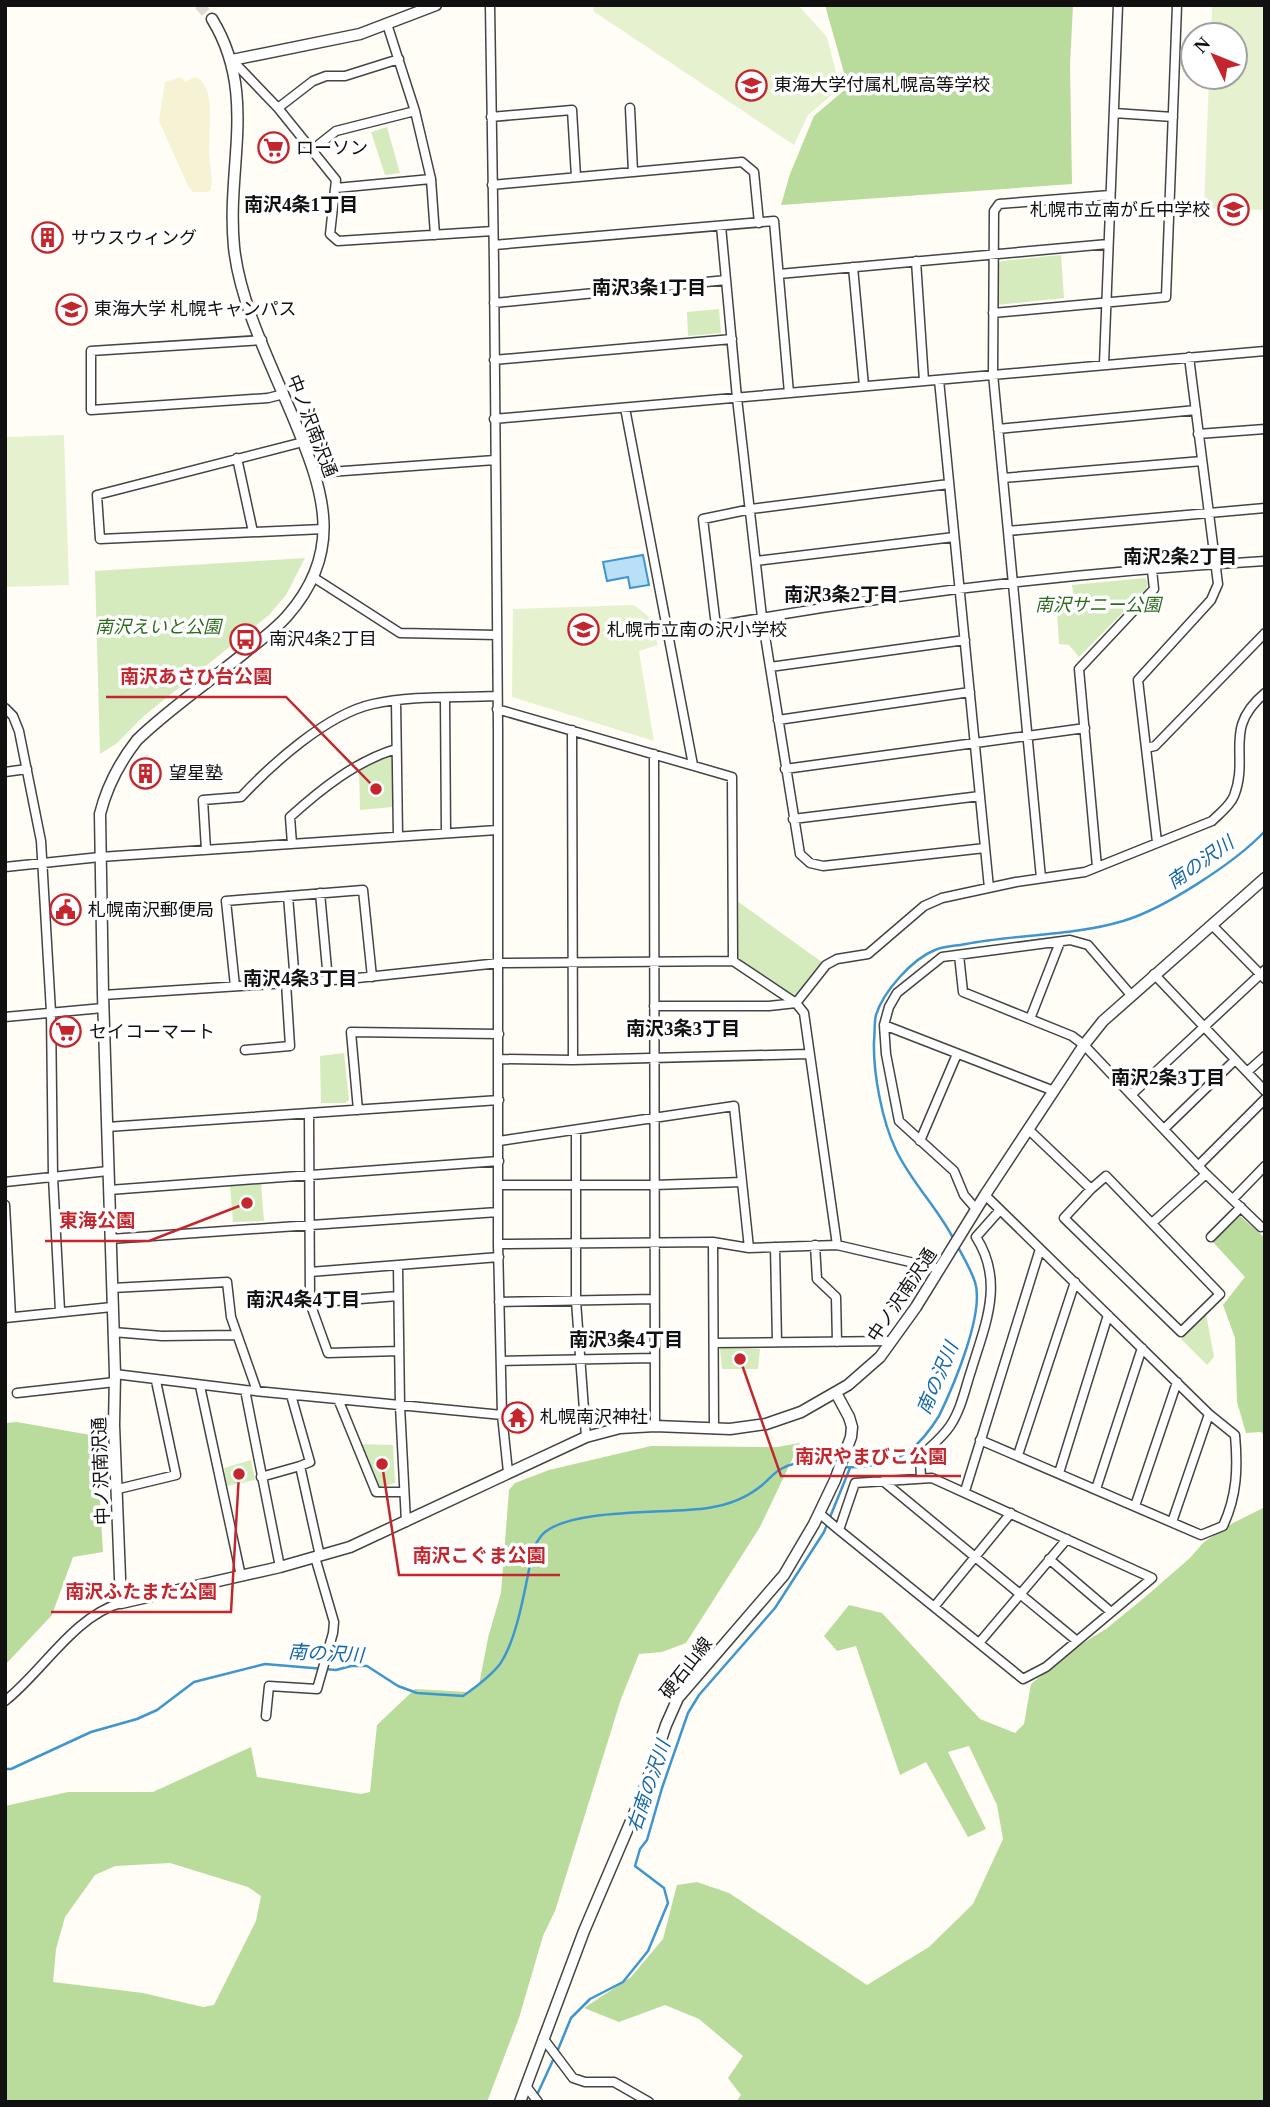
<svg xmlns="http://www.w3.org/2000/svg" width="1270" height="2107" viewBox="0 0 1270 2107" font-family="'Times New Roman','Noto Sans JP',serif">
  <rect width="100%" height="100%" fill="#fffdf5"/>
  <!-- farmland -->
  <path fill="#f6f3d4" d="M181 77 185 82 195 77 201 80 207 90 210 105 209 153 212 183 210 191 206 192H193L189 188 159 121 165 82Z"/>
  <!-- green -->
  <path fill="#d5ebbd" d="M387 127 400 173 385 175 371 132Z
    M1061 255 1064 298 997 305 998 263 1002 261Z
    M719 309 721 333 688 336 687 312Z
    M305 558 286 595 269 615 145 715 117 743 100 754 95 571Z
    M1145 578 1148 583 1146 589 1079 657 1069 645 1059 644 1057 612 1075 607 1072 585Z
    M392 755V807L360 810 359 770Z
    M733 898 826 965 796 1003 733 961Z
    M344 1053 349 1100 345 1103H321L320 1056Z
    M261 1183 264 1221 233 1222 230 1185Z
    M1206 1314 1214 1357 1207 1365 1181 1339Z
    M725 1347 760 1349 758 1369H722L720 1349Z
    M361 1444 393 1445 395 1483 379 1488Z
    M251 1460 255 1480 227 1486 224 1468Z"/>
  <!-- forest -->
  <path fill="#b9dc9c" fill-rule="evenodd" d="M825 5H1073L1070 65 1072 184 781 205 790 174 814 116 848 87Z
    M1240 1216 1265 1238V1436L1261 1432 1246 1433 1237 1402 1235 1338 1223 1305 1245 1277 1213 1242Z
    M17 1422 96 1436 103 1552 73 1557 52 1615 5 1665V1423Z
    M800 1443 760 1527 686 1643 662 1652 639 1654 621 1699 555 1911 543 1936 519 2018 487 2102H5V1806L68 1792H153L251 1747 257 1777 361 1794 370 1792 377 1725 415 1689 467 1692 479 1685 488 1638 501 1593 509 1490 515 1483 549 1470 651 1446 777 1447ZM170 1863 248 1887 261 1896 256 1921 214 2005 203 2007 143 1993 53 1982 56 1949 65 1917 95 1875 115 1866Z
    M1265 1507V2102H736L741 2095 728 2078 743 2056 699 2019 665 2005 619 2022 584 2008 631 1977 663 1939 677 1885 697 1882 729 1893 867 1985 929 1947 973 1904 1003 1839 997 1805 969 1746 948 1752 986 1829 968 1837 926 1762 900 1775 856 1646 837 1651 824 1636 849 1605 882 1613 980 1719 1015 1733 1024 1724 1031 1684 1080 1645 1106 1629 1144 1598 1190 1558 1204 1542 1233 1523Z"/>
  <!-- pitch -->
  <path fill="#e6f2cf" d="M594 5H798L827 37 840 88 808 115 794 145 593 11Z
    M1212 5 1265 7V210L1204 208 1209 77H1235V35H1211Z
    M64 435 69 585 5 587V437Z
    M634 605 648 616 658 645 639 651 654 741 512 697 513 609Z"/>
  <!-- water -->
  <path fill="#b9e0f7" stroke="#3f96cf" stroke-width="2" d="M643 555 649 585 630 588 628 577 607 581 603 562Z"/>
  <g fill="none" stroke-linecap="round" stroke-linejoin="round">
    <!-- stream -->
    <path stroke="#3f96cf" stroke-width="2.5" d="M953 1238C937 1207 911 1182 896 1150 882 1121 873 1073 874 1041 875 1033 874 1023 876 1015 883 992 912 959 935 950 944 946 956 946 966 944 1017 934 1073 936 1123 921 1164 909 1236 862 1265 831
      M845 1467C852 1468 860 1467 867 1466 903 1462 920 1446 939 1416 953 1387 985 1313 975 1282 971 1270 964 1258 958 1247
      M5 1769H11L91 1732 137 1719 157 1710 194 1682 265 1664 336 1670 351 1666H367L398 1686 417 1693 463 1696C476 1687 490 1677 500 1664 518 1638 526 1582 533 1550 536 1543 539 1537 545 1532 575 1508 668 1514 708 1508 728 1505 745 1499 761 1486 768 1481 773 1473 781 1469 799 1459 820 1461 838 1465
      M557 2052 571 2018 590 1999 623 1982 648 1951 668 1903 664 1888 635 1866 640 1849 647 1840 662 1788 688 1713 699 1695 775 1608 824 1532 850 1468
      M536 2097 554 2058"/>
    <!-- tertiary-tunnel -->
    <path stroke="#dbdad3" stroke-width="10" stroke-dasharray="10 5" stroke-linecap="butt" d="M199 5 212 19"/>
    <defs>
      <path id="minor" d="M490 5 494 264 498 729V1244L502 1415 508 1472
        M387 24 415 111 431 179 435 235
        M232 60 278 108 336 180 330 234 338 241 493 231
        M278 108 313 81 326 76H345L399 59
        M630 108 633 172
        M1114 113 1173 117
        M491 117 572 110 576 177
        M312 150 336 131 415 111
        M492 185 742 162 754 172 759 223
        M336 188 431 179
        M721 226 737 398 762 617 800 854 810 863 823 866 985 848
        M494 245 774 221 789 393
        M916 261 924 381
        M853 267 864 386
        M779 274 1108 244
        M494 303 726 280
        M993 313 1166 297 1177 5
        M262 340 91 351V410L268 398 284 394
        M494 360 732 339
        M1104 364 1118 5
        M939 380 989 888
        M625 408 693 765
        M494 419 1265 351
        M998 429 1196 410
        M1198 434 1265 429
        M303 442 97 495 100 539 324 529
        M237 458 253 532
        M316 473 495 460
        M1003 478 1202 461
        M1008 531 1265 508
        M756 561 954 537
        M313 577 400 633 497 635
        M716 626 703 519 751 509 949 484
        M667 635C864 597 1064 573 1265 561
        M770 667 965 640
        M445 699 446 833
        M396 701 398 836
        M5 708 13 716 19 731 41 841 51 1012 53 1177 60 1311
        M497 709 732 777 733 961
        M778 720 970 692
        M572 730 573 1060
        M1146 748 1155 746 1265 633
        M654 754 655 1426
        M785 769 1085 728
        M5 772 27 769
        M793 819 980 796
        M1157 842 1138 680 1211 600 1218 584 1189 357
        M292 844 290 817C321 789 356 761 396 749
        M206 850 203 800 241 797C272 764 327 714 373 704 412 695 457 698 497 696
        M5 867 100 857 497 830
        M1097 867 1079 669 1154 589 1152 570
        M1041 878 993 374 994 211 999 204 1110 195
        M320 893 328 980
        M288 896 295 982
        M1213 926 1265 979
        M959 955 963 992 1072 1036 1084 1045 1206 1174 1261 1227
        M1154 974 1265 1091
        M235 986 226 901 363 890 372 977
        M103 995 348 979 499 963 733 961 796 1003
        M654 1006H769L796 1003
        M5 1017 103 1008
        M1030 1019 1060 942
        M884 1025 1054 1091
        M245 1050 290 1046 286 983
        M499 1059 573 1060 808 1054
        M1247 1072 1265 1056
        M1132 1094 1265 970
        M358 1110 351 1032 499 1034
        M309 1113 310 1303 328 1353 399 1351
        M107 1127 499 1100
        M1164 1129 1235 1060
        M576 1130V1301L586 1437
        M1029 1130 1091 1189 1106 1176 1220 1294 1181 1332 1064 1218 1091 1189
        M499 1141 734 1106 749 1248
        M920 1141 957 1054
        M1198 1166 1265 1099
        M5 1182 108 1171
        M499 1185H654L742 1182
        M109 1190 499 1161
        M985 1195 1209 1414 1172 1522
        M1233 1199 1265 1166
        M5 1205 11 1317
        M976 1209 964 1195 954 1171 899 1121 886 1054 884 1025 889 1007 897 993 942 957 1070 940 1088 945 1131 995
        M1152 1223 1206 1174
        M1211 1237 1241 1207
        M110 1239 498 1212
        M713 1242 714 1429
        M498 1244 713 1242 749 1248 837 1245
        M815 1245 817 1279 836 1297 837 1342
        M775 1247 777 1342
        M398 1266 400 1406 406 1522
        M940 1269 837 1245 804 1013 796 1003 826 965 837 959 868 954 924 906 942 898 1016 882 1085 872 1212 821C1220 813 1230 806 1234 796 1250 755 1222 729 1265 693
        M310 1272 499 1257
        M112 1288 227 1282 231 1317 257 1391
        M499 1302 654 1299
        M310 1303 398 1296
        M5 1318 112 1307
        M113 1332 162 1336 236 1335
        M714 1343 891 1341
        M501 1361 654 1358
        M115 1374 245 1390 502 1415
        M200 1386 241 1576
        M245 1390 280 1567
        M17 1393 115 1382
        M291 1395 310 1462 300 1466
        M338 1399 376 1492H403
        M980 1440 1201 1535 1223 1526C1237 1496 1238 1468 1235 1435L1209 1414
        M1018 1455 1075 1282
        M1059 1473 1108 1315
        M261 1477 300 1466 320 1556
        M921 1478 920 1457C930 1447 942 1438 950 1426 961 1410 965 1389 971 1371 985 1325 1005 1282 976 1237L1000 1210
        M883 1481 1077 1641
        M118 1489 176 1475 156 1381
        M1096 1489 1142 1348
        M965 1491 1040 1249
        M1135 1506 1177 1382
        M819 1513 839 1530 1023 1679 1046 1667 1152 1578 932 1478 855 1483 839 1530
        M1049 1559 1111 1612
        M934 1607 1011 1513
        M979 1643 1067 1539
        M5 1701C43 1671 74 1616 121 1603
        M266 1716 269 1686 317 1689 333 1633 334 1622 315 1557
        M543 2038 573 2078 585 2082H614L649 2102
        M526 2086 538 2102"/>
      <path id="tertiary" d="M212 19C258 94 226 166 234 247 240 305 273 368 295 422 324 492 344 551 288 615 277 628 262 639 248 650 212 680 171 707 137 740 119 763 107 786 100 814L103 995 115 1374 114 1425 121 1603 280 1567 350 1547 586 1437 620 1428 655 1426 730 1429 766 1424 801 1412 848 1385 880 1357 916 1307 985 1195 1084 1045 1103 1021 1265 878
        M232 60 360 34 436 5
        M520 2102 584 1931 643 1793 666 1725 678 1698 784 1575 814 1524 835 1480 851 1437 852 1427 849 1417 836 1393"/>
    </defs>
    <!-- minor casing -->
    <use href="#minor" stroke="#444" stroke-width="11"/>
    <!-- tertiary casing -->
    <use href="#tertiary" stroke="#444" stroke-width="13"/>
    <!-- minor -->
    <use href="#minor" stroke="#fff" stroke-width="8"/>
    <!-- tertiary -->
    <use href="#tertiary" stroke="#fff" stroke-width="10"/>
  </g>
  <!-- icons -->
  <defs>
    <symbol id="school-ring" viewBox="-11 -11 22 22"><circle r="9.5" fill="#fff" stroke="#c4262e" stroke-width="1.5"/><path d="M0-5L7-2L0 1L-7-2ZM-4 1L0 2.5L4 1V4Q0 6-4 4Z" fill="#c4262e"/></symbol>
    <symbol id="supermarket-ring" viewBox="-11 -11 22 22"><circle r="9.5" fill="#fff" stroke="#c4262e" stroke-width="1.5"/><path d="M-6-5.5h2.5l.6 2H6L4.5 2H-2.5L-4.4-4H-6ZM-1.5 3.2a1.3 1.3 0 1 0 .1 0ZM3 3.2a1.3 1.3 0 1 0 .1 0Z" fill="#c4262e"/></symbol>
    <symbol id="building-ring" viewBox="-11 -11 22 22"><circle r="9.5" fill="#fff" stroke="#c4262e" stroke-width="1.5"/><path d="M-4-6H4V6H1V3H-1V6H-4ZM-2.5-4.3h1.7v1.8h-1.7ZM.8-4.3h1.7v1.8H.8ZM-2.5-1h1.7V.8h-1.7ZM.8-1h1.7V.8H.8Z" fill="#c4262e"/></symbol>
    <symbol id="university-ring" viewBox="-11 -11 22 22"><circle r="9.5" fill="#fff" stroke="#c4262e" stroke-width="1.5"/><path d="M0-5L7-2L0 1L-7-2ZM-4 1L0 2.5L4 1V4Q0 6-4 4Z" fill="#c4262e"/></symbol>
    <symbol id="bus-ring" viewBox="-11 -11 22 22"><circle r="9.5" fill="#fff" stroke="#c4262e" stroke-width="1.5"/><path d="M-5-6H5V4H4V6H2V4H-2V6H-4V4H-5ZM-3.5-4V0h7V-4ZM-3.5 1.2v1.5H-2V1.2ZM2 1.2v1.5H3.5V1.2Z" fill="#c4262e"/></symbol>
    <symbol id="civic-ring" viewBox="-11 -11 22 22"><circle r="9.5" fill="#fff" stroke="#c4262e" stroke-width="1.5"/><path d="M-.6-6.5H3V-4.5H.6V-3L4-1V1h2V6H-6V1h2V-1L-.6-3ZM-1.2 2.5V6h2.4V2.5Z" fill="#c4262e"/></symbol>
    <symbol id="temple-ring" viewBox="-11 -11 22 22"><circle r="9.5" fill="#fff" stroke="#c4262e" stroke-width="1.5"/><path d="M0-6L5-2H3V0L6.5 2.5H4V6H1.5V3h-3V6H-4V2.5H-6.5L-3 0V-2H-5Z" fill="#c4262e"/></symbol>
  </defs>
  <g fill-rule="evenodd">
    <use href="#school-ring" x="734" y="68" width="35" height="35"/>
    <use href="#supermarket-ring" x="256" y="130" width="35" height="35"/>
    <use href="#school-ring" x="1216" y="192" width="35" height="35"/>
    <use href="#building-ring" x="30" y="220" width="35" height="35"/>
    <use href="#university-ring" x="54" y="292" width="35" height="35"/>
    <use href="#school-ring" x="566" y="612" width="35" height="35"/>
    <use href="#bus-ring" x="228" y="622" width="35" height="35"/>
    <use href="#building-ring" x="128" y="756" width="35" height="35"/>
    <use href="#civic-ring" x="48" y="892" width="35" height="35"/>
    <use href="#supermarket-ring" x="48" y="1014" width="35" height="35"/>
    <use href="#temple-ring" x="500" y="1400" width="35" height="35"/>
  </g>
  <g text-anchor="middle" stroke-width="7" stroke-linejoin="round" paint-order="stroke">
    <!-- poi labels -->
    <g font-size="18" fill="#111" stroke="#fff" text-anchor="start">
      <text x="774" y="91">東海大学付属札幌高等学校</text>
      <text x="296" y="154">ローソン</text>
      <text x="1210" y="216" text-anchor="end">札幌市立南が丘中学校</text>
      <text x="71" y="244">サウスウィング</text>
      <text x="94" y="315">東海大学 札幌キャンパス</text>
      <text x="607" y="636">札幌市立南の沢小学校</text>
      <text x="269" y="645">南沢4条2丁目</text>
      <text x="169" y="779">望星塾</text>
      <text x="88" y="916">札幌南沢郵便局</text>
      <text x="89" y="1038">セイコーマート</text>
      <text x="540" y="1423">札幌南沢神社</text>
    </g>
    <!-- street labels -->
    <g font-size="18" fill="#111" stroke="#fff">
      <text transform="translate(312 426) rotate(69)" y="6">中ノ沢南沢通</text>
      <text transform="translate(902 1295) rotate(-56)" y="6">中ノ沢南沢通</text>
      <text transform="translate(101 1471) rotate(-92)" y="6">中ノ沢南沢通</text>
      <text transform="translate(686 1668) rotate(-52)" y="6">硬石山線</text>
    </g>
    <!-- park labels -->
    <g font-size="18" font-style="italic" fill="#2f6b1f" stroke="#fff">
      <text x="1098" y="611">南沢サニー公園</text>
      <text x="158" y="633">南沢えいと公園</text>
    </g>
    <!-- neighbourhood labels -->
    <g font-size="19" font-weight="bold" fill="#111" stroke="#fff">
      <text x="301" y="211">南沢4条1丁目</text>
      <text x="649" y="294">南沢3条1丁目</text>
      <text x="1180" y="563">南沢2条2丁目</text>
      <text x="841" y="601">南沢3条2丁目</text>
      <text x="300" y="985">南沢4条3丁目</text>
      <text x="683" y="1035">南沢3条3丁目</text>
      <text x="1168" y="1084">南沢2条3丁目</text>
      <text x="303" y="1306">南沢4条4丁目</text>
      <text x="626" y="1346">南沢3条4丁目</text>
    </g>
    <!-- water labels -->
    <g font-size="19" font-style="italic" fill="#1768a6" stroke="#fff">
      <text transform="translate(1200 862) rotate(-35)" y="7">南の沢川</text>
      <text transform="translate(937 1378) rotate(-67)" y="7">南の沢川</text>
      <text transform="translate(326 1653) rotate(3)" y="7">南の沢川</text>
      <text transform="translate(648 1786) rotate(-71)" y="7">右南の沢川</text>
    </g>
  </g>
  <!-- callouts -->
  <path fill="none" stroke="#c4262e" stroke-width="2.5" d="M376 789L286 697H106M247 1203L149 1241H45M740 1359L781 1476H961M382 1464L399 1575H560M239 1474L231 1612H51"/>
  <g fill="#c4262e" stroke="#fff" stroke-width="2.5">
    <circle cx="376" cy="789" r="7"/>
    <circle cx="247" cy="1203" r="7"/>
    <circle cx="740" cy="1359" r="7"/>
    <circle cx="382" cy="1464" r="7"/>
    <circle cx="239" cy="1474" r="7"/>
  </g>
  <g font-size="19" text-anchor="middle" font-weight="bold" fill="#c4262e" stroke="#fff" stroke-width="7" stroke-linejoin="round" paint-order="stroke">
    <text x="196" y="683">南沢あさひ台公園</text>
    <text x="97" y="1227">東海公園</text>
    <text x="871" y="1463">南沢やまびこ公園</text>
    <text x="479" y="1562">南沢こぐま公園</text>
    <text x="141" y="1598">南沢ふたまた公園</text>
  </g>
  <!-- border -->
  <rect width="1270" height="2107" fill="none" stroke="#111111" stroke-width="14"/>
  <!-- north arrow -->
  <g transform="translate(1214 56) rotate(313)"><circle r="33" fill="#ffffff" stroke="#a0a0a0" stroke-width="2"/>
  <path d="M0-5L12 26L0 18L-12 26Z" fill="#c4262e"/>
  <text y="-10" font-size="19" font-weight="bold" text-anchor="middle" fill="#111111">N</text>
  </g>
</svg>
